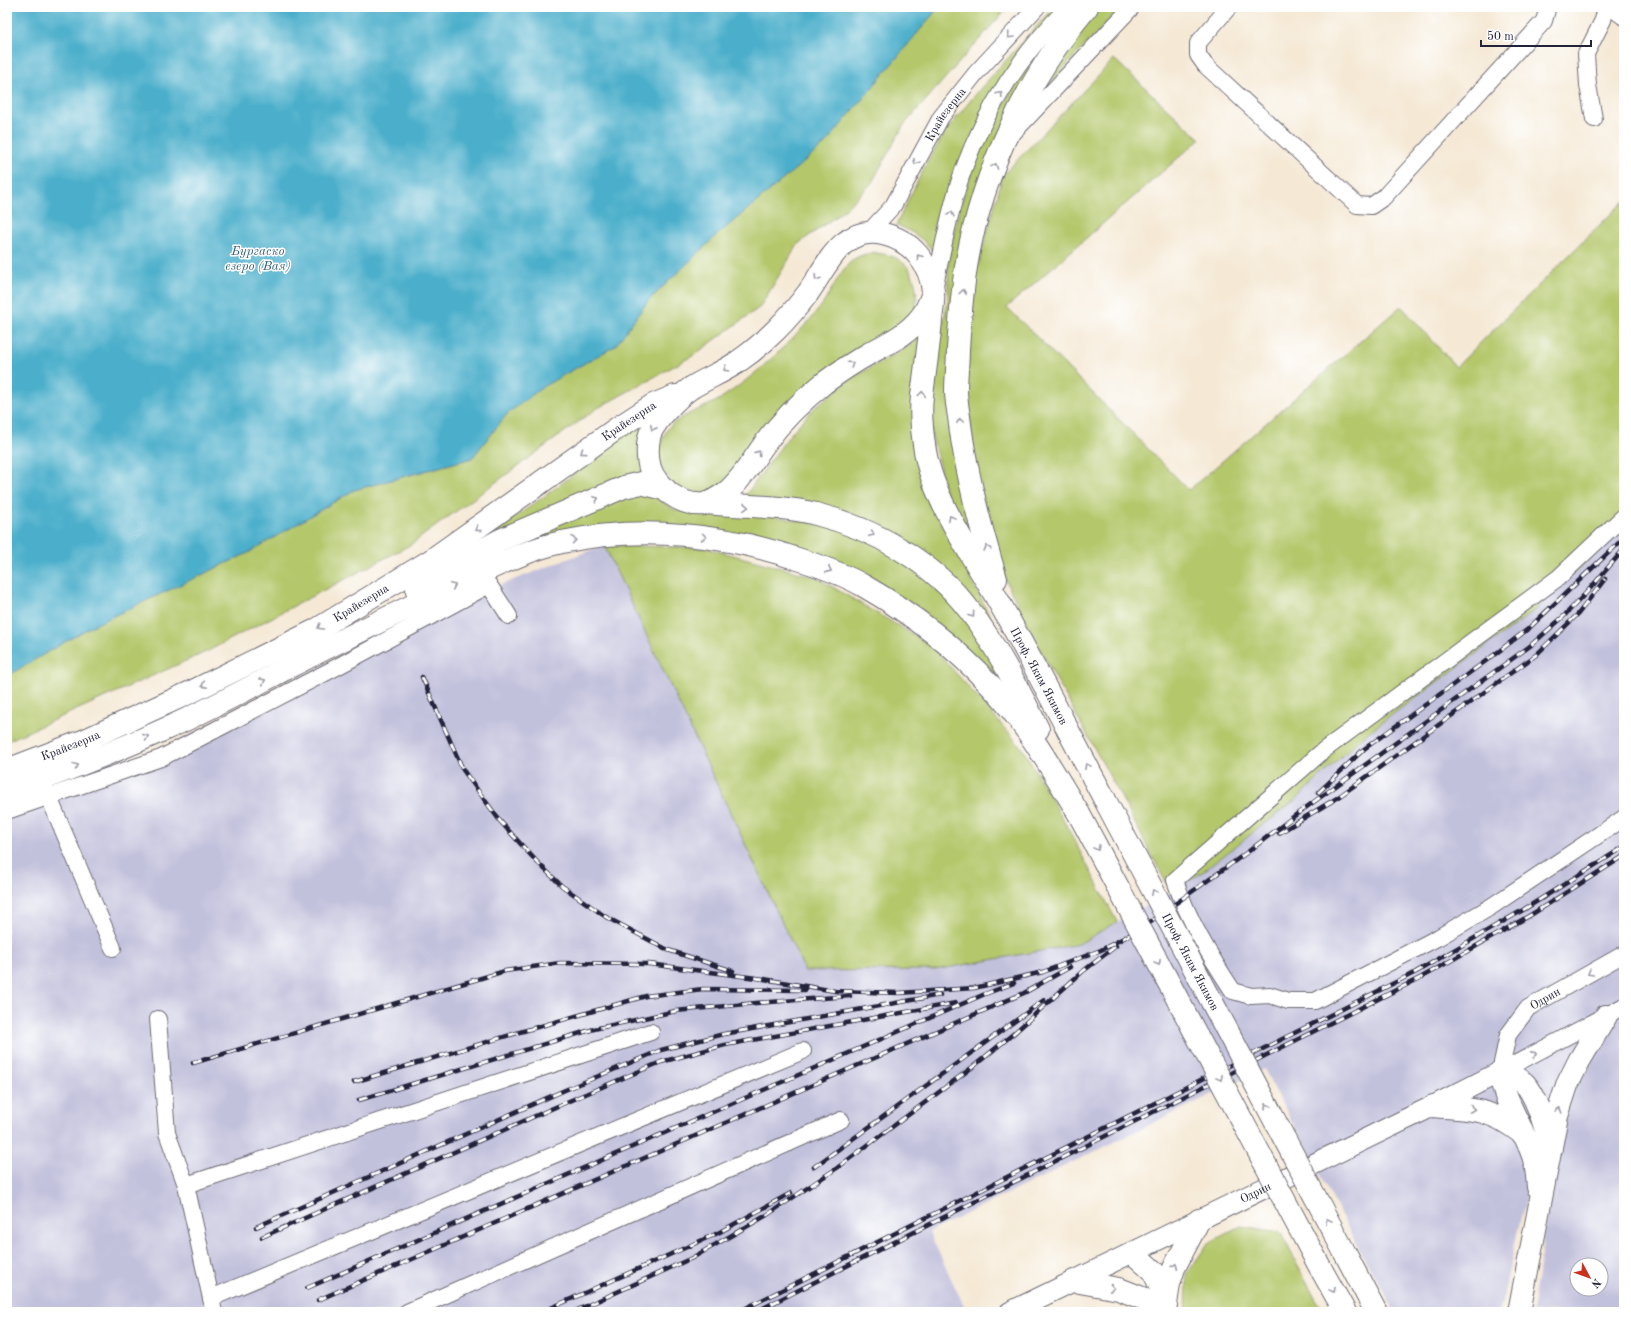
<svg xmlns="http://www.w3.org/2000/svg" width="1631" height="1319" viewBox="0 0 1631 1319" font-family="'Old Standard TT',serif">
  <rect width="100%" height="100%" fill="#fff"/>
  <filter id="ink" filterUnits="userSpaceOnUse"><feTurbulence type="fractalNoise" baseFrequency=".025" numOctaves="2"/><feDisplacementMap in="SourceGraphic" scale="8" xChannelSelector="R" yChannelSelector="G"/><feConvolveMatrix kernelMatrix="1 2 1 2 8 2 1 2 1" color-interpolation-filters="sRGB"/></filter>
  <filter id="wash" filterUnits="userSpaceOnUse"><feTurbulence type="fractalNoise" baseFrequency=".012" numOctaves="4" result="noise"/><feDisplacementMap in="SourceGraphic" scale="16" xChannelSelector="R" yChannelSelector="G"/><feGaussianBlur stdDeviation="0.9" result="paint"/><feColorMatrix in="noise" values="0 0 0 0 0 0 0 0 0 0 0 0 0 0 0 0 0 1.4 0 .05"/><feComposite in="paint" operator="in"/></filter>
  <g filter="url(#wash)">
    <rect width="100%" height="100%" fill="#f5e9d5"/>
    <!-- industrial -->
    <path fill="#c2c1dc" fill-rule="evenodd" d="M1624 526V1312H1532L1551 1190 1529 1182 1500 1310 1498 1312H1395L1359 1249 1264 1069 929 1232 967 1312H7V803L153 754 407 621 604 545 805 971 935 970 1079 944 1171 892 1299 797 1363 736 1530 614ZM1577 1265H1601V1289H1577Z"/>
    <!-- green -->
    <path fill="#b4c76a" stroke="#6b7452" d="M939 7H1008L903 126 871 184 843 211 798 244 760 307 694 355 596 409 410 545 208 651 7 741V676L92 626 248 553 354 490 472 458 507 414 544 386 615 346 648 301 717 235 825 144Z
      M1054 7H1061L1020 52 936 254C924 240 913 231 896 225L926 164 948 128 980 89Z
      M1100 7H1121L1052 81 1047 83V78L1085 24Z
      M1054 33 1016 105 957 306 971 523 968 528 947 498 931 432V395L939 341 948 300V265L952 240 960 207 973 167 989 130 1020 76Z
      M1114 59 1200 139 1007 307 1189 490 1401 306 1456 367 1624 201V526L1530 614 1363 736 1299 797 1201 873 1171 892 1119 793 1036 642 1002 573 977 480 966 380 976 271 1003 175Z
      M873 252C879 254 886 254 891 256 915 264 918 288 916 309L735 473C729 478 715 491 708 492 670 499 647 462 667 430 676 416 706 408 720 399 738 387 756 373 772 358 790 341 807 325 822 305 832 291 839 271 853 260 857 256 867 254 873 252Z
      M923 335 936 513 1019 671 904 540 742 500 792 432 815 407 850 379 906 348Z
      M648 423 644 477 467 551 542 498 633 429Z
      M637 491 648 493 675 510 705 514H763L853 531 923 572 976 631 997 671 994 676 919 614 733 534 516 549 514 542Z
      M604 545 706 548 816 577 932 646 1022 748 1064 821 1117 922 1079 944 935 970 805 971Z
      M1241 1226 1280 1232 1323 1312H1186L1187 1274 1208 1243Z"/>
    <!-- water -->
    <path fill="#4cafcb" stroke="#376883" d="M7 7H939L825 144 717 235 648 301 615 346 544 386 507 414 472 458 354 490 248 553 92 626 7 676Z"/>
  </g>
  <g filter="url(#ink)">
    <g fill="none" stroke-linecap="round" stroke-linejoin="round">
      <defs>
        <g id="minor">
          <path d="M1229 7 1198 43V55L1205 65 1357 205 1371 206 1384 197 1544 21 1547 10 1545 7"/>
          <path d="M1610 7 1624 17"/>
          <path d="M1594 119 1588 85 1586 54 1603 20 1606 7"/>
          <path d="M1012 134 1132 7"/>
          <path id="s1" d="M869 232 893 206 941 117 976 73 1037 7"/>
          <path d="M934 289C943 249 950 207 964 168 986 108 1023 52 1068 7"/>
          <path d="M1624 516 1558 578 1324 750 1175 880C1188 920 1210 956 1233 991L1251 996 1270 995 1288 1001H1315L1439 937 1489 908 1624 818"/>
          <path d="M45 788 113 948"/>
          <path d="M7 811 161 758 333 669 489 585 509 616"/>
          <path d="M158 1019 167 1133 186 1185 214 1312"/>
          <path id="s2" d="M1500 1072 1508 1035 1528 1008 1624 954"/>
          <path d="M1500 1072 1624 1006"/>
          <path d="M186 1185 651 1032"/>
          <path d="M211 1298 803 1051"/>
          <path d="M407 1312 841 1120"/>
        </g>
        <g id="major">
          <path id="s3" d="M1010 1312 1433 1106 1500 1072"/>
        </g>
        <g id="highway">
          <path id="s4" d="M933 293C930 301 927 310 921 317 908 334 889 343 870 353 854 362 839 372 824 383 803 400 782 420 766 442 754 458 744 477 728 491 721 496 713 502 704 504 683 507 656 488 650 468 647 458 647 444 650 434 656 419 678 397 691 388 707 378 724 372 739 361 752 352 765 341 776 330 788 318 798 306 808 293 827 266 842 225 883 234 911 240 931 264 933 292 934 301 932 311 931 320 929 345 925 370 922 396 920 414 922 433 925 451 934 504 978 563 1004 611 1039 673 1071 737 1105 800"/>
          <path d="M707 503C743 507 781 505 816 514 875 529 933 562 970 611 997 647 1018 688 1038 729"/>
          <path d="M996 579C981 528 967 477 960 425 959 414 956 402 956 391 956 377 958 363 958 349 960 319 962 289 967 261 983 171 1028 76 1087 7"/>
          <path d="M417 591 464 560 500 540 624 487 641 483 665 489"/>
          <path id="s5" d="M7 770 83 741 191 692 316 630 430 561 616 429 653 405 675 396"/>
          <path d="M7 792C60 773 112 753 163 730 207 711 249 688 291 666 345 638 399 612 453 586 488 570 524 550 562 542 642 525 725 534 801 560 823 567 845 575 864 586 911 613 955 647 991 686 1027 724 1052 770 1079 814"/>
          <path d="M1433 1106C1475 1110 1488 1107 1523 1134"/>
          <path d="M1538 1187C1537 1174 1536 1161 1530 1148 1520 1123 1503 1099 1500 1072 1508 1075 1518 1077 1525 1084 1537 1096 1546 1130 1551 1147"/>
          <path d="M1133 1253 1153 1271 1159 1283 1166 1304"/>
          <path d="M1346 1255 1376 1312"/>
          <path d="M1321 1269 1345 1312"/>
          <path d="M1074 1281 1119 1289 1142 1298 1163 1311"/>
          <path d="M1166 1304 1169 1284 1174 1268 1199 1220"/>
          <path d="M1519 1312 1557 1116 1567 1085 1579 1061 1606 1016"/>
        </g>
      </defs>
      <!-- minor casing -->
      <use href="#minor" stroke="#6c6871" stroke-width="18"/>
      <!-- major casing -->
      <use href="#major" stroke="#6c6871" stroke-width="22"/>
      <!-- highway casing -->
      <use href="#highway" stroke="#6c6871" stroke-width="24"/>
      <!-- minor -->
      <use href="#minor" stroke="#fff" stroke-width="16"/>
      <!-- major -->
      <use href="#major" stroke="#fff" stroke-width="20"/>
      <!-- highway -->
      <use href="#highway" stroke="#fff" stroke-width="22"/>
      <defs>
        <path id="rail" d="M422 677 463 770 500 821 537 862 562 886 606 917 668 950 733 971
          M1318 793 1364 749 1490 658 1528 629 1624 538
          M1279 833 1337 798 1536 655 1578 614 1605 579
          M193 1063 505 971 560 963 649 964 764 979 835 991 899 993 974 988 1043 972 1101 950 1137 931 1249 851 1297 814 1530 646 1563 617 1588 591 1624 549
          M354 1082 520 1032 646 996 703 989 805 990
          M359 1100 594 1029 676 1011 756 1003 850 996
          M814 1167 1044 1000
          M256 1227 565 1090 661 1050 724 1034 940 995
          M262 1237 569 1101 661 1062 725 1045 956 1003
          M307 1288 985 994 1014 983
          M318 1300 1024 993 1070 967
          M542 1312 718 1233 791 1193
          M573 1312 692 1258 767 1215 837 1168 974 1066 1013 1034 1082 972 1116 946
          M738 1312 1416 972 1523 910 1624 847
          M755 1312 1422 977 1529 916 1624 856"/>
      </defs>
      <!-- rail casing -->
      <use href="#rail" stroke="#22223b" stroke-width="4.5"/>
      <!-- rail -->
      <use href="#rail" stroke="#fff" stroke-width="3" stroke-dasharray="9" stroke-linecap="butt"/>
      <defs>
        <g id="highway-bridge">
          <path id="s6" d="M1105 800 1346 1255"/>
          <path d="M1079 814 1321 1269"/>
        </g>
      </defs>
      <!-- highway-bridge casing -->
      <use href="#highway-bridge" stroke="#6c6871" stroke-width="24" stroke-linecap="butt"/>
      <!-- highway-bridge -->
      <use href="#highway-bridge" stroke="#fff" stroke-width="22"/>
    </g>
    <!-- one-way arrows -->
    <defs><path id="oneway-chevron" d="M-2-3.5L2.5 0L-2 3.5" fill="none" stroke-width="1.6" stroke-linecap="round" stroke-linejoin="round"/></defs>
    <g stroke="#9c9ca7">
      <use href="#oneway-chevron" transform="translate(1010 36) rotate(133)"/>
      <use href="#oneway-chevron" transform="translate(1000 94) rotate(-58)"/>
      <use href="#oneway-chevron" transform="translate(916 162) rotate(118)"/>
      <use href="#oneway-chevron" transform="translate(995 166) rotate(-69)"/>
      <use href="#oneway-chevron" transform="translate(951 214) rotate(-77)"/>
      <use href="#oneway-chevron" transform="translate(919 257) rotate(-128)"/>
      <use href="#oneway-chevron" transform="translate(817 278) rotate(123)"/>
      <use href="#oneway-chevron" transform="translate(963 292) rotate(-83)"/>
      <use href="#oneway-chevron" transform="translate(851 364) rotate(-33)"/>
      <use href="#oneway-chevron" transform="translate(726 369) rotate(148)"/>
      <use href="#oneway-chevron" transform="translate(922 394) rotate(-83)"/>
      <use href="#oneway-chevron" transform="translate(960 421) rotate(-97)"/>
      <use href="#oneway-chevron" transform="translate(653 428) rotate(116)"/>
      <use href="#oneway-chevron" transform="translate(583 452) rotate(144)"/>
      <use href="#oneway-chevron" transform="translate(758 453) rotate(-55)"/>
      <use href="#oneway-chevron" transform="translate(596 499) rotate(-22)"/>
      <use href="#oneway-chevron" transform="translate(746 507) rotate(2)"/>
      <use href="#oneway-chevron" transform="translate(951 518) rotate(-118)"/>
      <use href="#oneway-chevron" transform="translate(478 529) rotate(144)"/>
      <use href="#oneway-chevron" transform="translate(872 534) rotate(25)"/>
      <use href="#oneway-chevron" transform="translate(704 537) rotate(9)"/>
      <use href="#oneway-chevron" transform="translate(574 540) rotate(-8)"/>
      <use href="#oneway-chevron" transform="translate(987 548) rotate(-106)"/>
      <use href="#oneway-chevron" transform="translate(829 570) rotate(24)"/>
      <use href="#oneway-chevron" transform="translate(453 586) rotate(-25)"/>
      <use href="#oneway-chevron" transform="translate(972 615) rotate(54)"/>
      <use href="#oneway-chevron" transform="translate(320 627) rotate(150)"/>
      <use href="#oneway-chevron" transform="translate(263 681) rotate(-27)"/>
      <use href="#oneway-chevron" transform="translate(204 685) rotate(154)"/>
      <use href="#oneway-chevron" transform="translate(146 737) rotate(-23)"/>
      <use href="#oneway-chevron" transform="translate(76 766) rotate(-21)"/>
      <use href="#oneway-chevron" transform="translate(1087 766) rotate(-118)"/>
      <use href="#oneway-chevron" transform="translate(1097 848) rotate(62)"/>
      <use href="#oneway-chevron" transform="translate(1154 892) rotate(-118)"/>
      <use href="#oneway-chevron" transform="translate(1158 963) rotate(62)"/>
      <use href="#oneway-chevron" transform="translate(1590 973) rotate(150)"/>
      <use href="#oneway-chevron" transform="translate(1534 1054) rotate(-28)"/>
      <use href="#oneway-chevron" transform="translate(1220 1078) rotate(62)"/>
      <use href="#oneway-chevron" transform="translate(1267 1106) rotate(-118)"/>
      <use href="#oneway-chevron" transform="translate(1472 1109) rotate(8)"/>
      <use href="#oneway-chevron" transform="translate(1559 1110) rotate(-74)"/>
      <use href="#oneway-chevron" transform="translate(1328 1221) rotate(-118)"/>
      <use href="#oneway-chevron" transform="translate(1175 1266) rotate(-66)"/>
      <use href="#oneway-chevron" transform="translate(1112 1288) rotate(8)"/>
      <use href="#oneway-chevron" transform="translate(1333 1290) rotate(62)"/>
    </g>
  </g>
  <g text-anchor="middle" stroke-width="3" stroke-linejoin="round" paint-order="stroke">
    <!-- street labels -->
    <g font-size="12" fill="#22223b" stroke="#fff">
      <text dy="4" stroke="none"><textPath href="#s1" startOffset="141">Крайезерна</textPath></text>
      <text dy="4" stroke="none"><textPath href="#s5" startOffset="716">Крайезерна</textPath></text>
      <text dy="4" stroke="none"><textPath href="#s5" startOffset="392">Крайезерна</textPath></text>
      <text dy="4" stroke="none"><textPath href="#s4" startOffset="1234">Проф. Яким Якимов</textPath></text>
      <text dy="4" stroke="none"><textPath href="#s5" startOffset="68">Крайезерна</textPath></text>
      <text dy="4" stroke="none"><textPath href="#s6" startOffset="183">Проф. Яким Якимов</textPath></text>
      <text dy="4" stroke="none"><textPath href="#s2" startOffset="91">Одрин</textPath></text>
      <text dy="4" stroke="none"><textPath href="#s3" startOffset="273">Одрин</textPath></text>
    </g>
    <!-- water labels -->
    <g font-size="13" font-style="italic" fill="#35617c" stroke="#fff">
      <text x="258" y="255">Бургаско<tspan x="258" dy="15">езеро (Вая)</tspan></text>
    </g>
  </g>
  <!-- margin -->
  <rect width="1631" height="1319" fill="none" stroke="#fff" stroke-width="24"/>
  <!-- north arrow -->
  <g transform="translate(1589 1277) rotate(131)"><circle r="19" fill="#ffffff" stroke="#a7a7b1"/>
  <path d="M0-3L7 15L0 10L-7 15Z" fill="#c8321e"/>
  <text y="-6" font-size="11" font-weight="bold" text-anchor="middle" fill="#22223b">N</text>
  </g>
  <!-- scale -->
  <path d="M1481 40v6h110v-6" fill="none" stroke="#22223b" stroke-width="2"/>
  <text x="1487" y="40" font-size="12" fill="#22223b" stroke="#ffffff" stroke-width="3" paint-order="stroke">50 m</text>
</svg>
